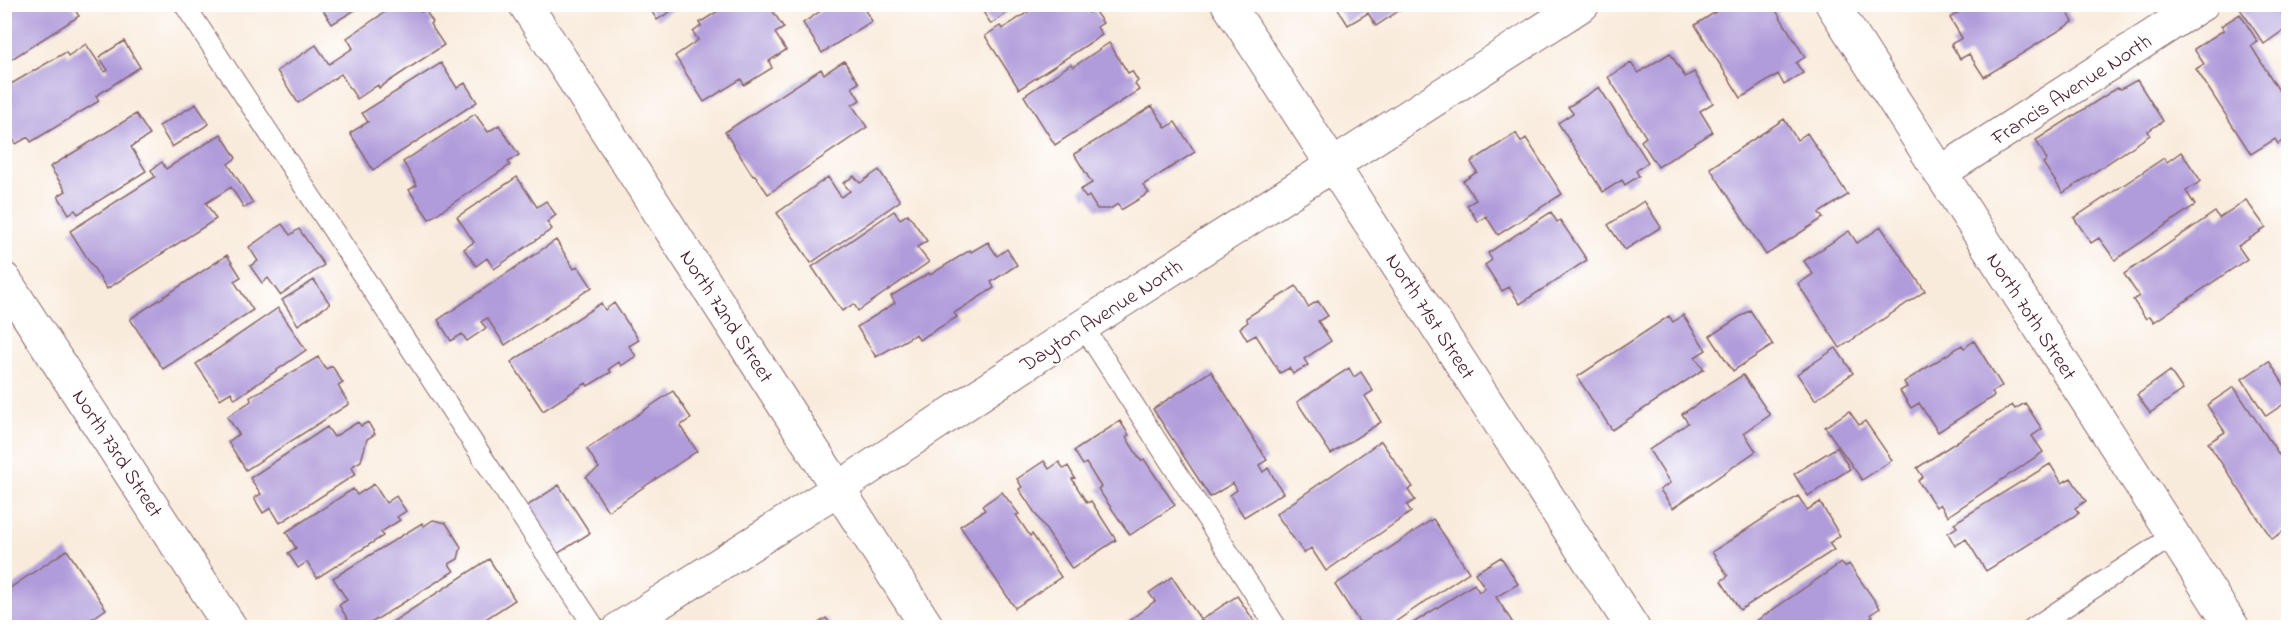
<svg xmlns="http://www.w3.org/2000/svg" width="2293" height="632" viewBox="0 0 2293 632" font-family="'Indie Flower',sans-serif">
  <rect width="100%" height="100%" fill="#fff"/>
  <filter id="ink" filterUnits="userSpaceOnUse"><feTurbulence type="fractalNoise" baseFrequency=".0167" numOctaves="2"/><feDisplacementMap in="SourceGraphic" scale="12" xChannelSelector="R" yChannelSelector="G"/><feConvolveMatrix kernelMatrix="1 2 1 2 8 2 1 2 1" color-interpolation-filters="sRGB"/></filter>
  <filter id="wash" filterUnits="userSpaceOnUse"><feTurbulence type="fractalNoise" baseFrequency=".008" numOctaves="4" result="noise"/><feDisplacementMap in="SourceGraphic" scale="24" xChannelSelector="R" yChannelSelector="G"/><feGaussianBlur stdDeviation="1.35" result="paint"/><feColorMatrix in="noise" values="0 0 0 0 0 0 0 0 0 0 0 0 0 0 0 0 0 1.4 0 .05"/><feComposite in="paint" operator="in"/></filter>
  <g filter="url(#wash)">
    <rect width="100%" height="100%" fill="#f9ebdc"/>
    <g id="blocks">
      <!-- building -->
      <path fill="#b09cda" d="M11 4H71L79 16 4 64V9Z
        M319 4H365L332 24Z
        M397 4H416L421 12 425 10 433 22 430 24 444 45 379 88 378 85 357 99 341 74 298 103 277 71 316 45 329 64 353 48 347 38Z
        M647 4H682L657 20Z
        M729 4H768L784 28 775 33 786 50 769 61 772 68 744 85 741 79 704 102 675 56 698 40 693 32 701 26 699 23Z
        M831 4H861L872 21 822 53 803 23Z
        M978 4H1019L991 24Z
        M1040 4H1084L1089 13 1094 10 1103 23 1097 27 1102 35 1019 89 985 36 1000 26 1002 29Z
        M1335 4H1409L1376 26 1368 13 1348 25Z
        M1728 4H1772L1805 57 1796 63 1803 73 1784 85 1778 74 1741 98 1695 25Z
        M1971 4H2073L2066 9 2073 22 1984 77 1969 54 1960 59 1951 44 1962 38 1950 18Z
        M2247 4H2276L2288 23V27L2264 44 2240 9Z
        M2240 14 2258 42 2251 46 2288 105V137L2278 144 2275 139 2251 154 2196 69 2204 64 2194 49 2224 30 2221 26Z
        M124 41 140 67 96 96 99 101 31 142 28 137 16 144 4 126V88L66 52 68 56 86 44 105 72 108 70 99 57Z
        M1109 43 1128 73 1132 71 1138 81 1135 84 1139 90 1055 145 1024 96 1071 64 1073 67Z
        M1670 53 1685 77 1694 72 1713 103 1700 111 1713 132 1658 167 1641 141 1646 137 1608 77 1631 63 1638 73Z
        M844 61 859 83 852 87 860 100 852 105 867 127 768 194 755 175 753 176 725 132 821 69 824 74Z
        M441 63 457 88 465 83 477 102 373 170 350 133 368 122 362 113Z
        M2137 80 2163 121 2148 131 2150 135 2063 193 2043 163 2047 160 2036 140 2117 88 2121 89Z
        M1599 87 1648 162 1636 171 1639 176 1625 185 1622 180 1603 192 1558 123 1573 113 1568 107Z
        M196 104 209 124 172 147 159 126Z
        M1152 106 1166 128 1175 122 1195 152 1143 185 1149 193 1121 210 1118 204 1110 209H1097L1089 196 1086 198 1080 190 1092 183 1074 154Z
        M136 114 150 135 131 147 146 171 78 214 75 210 69 214 58 196 66 191 50 167Z
        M475 114 488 132 499 125 519 155 508 162 510 165 429 219 409 190 417 185 403 162Z
        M1784 119 1797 140 1807 133 1848 195 1819 213 1823 218 1766 255 1710 168Z
        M1516 133 1521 142 1526 138 1562 194 1498 235 1486 216 1478 222 1467 205 1476 200 1463 181 1477 172 1471 162Z
        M221 134 236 158 228 164 253 203 244 208 231 187 206 203 216 219 107 289 70 231 155 177 151 170 162 162 166 169Z
        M2181 152 2201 181 2186 191 2195 205 2115 260 2099 238 2091 243 2074 218 2164 158 2167 162Z
        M879 170 900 201 811 263 777 213 828 177 841 197 850 191 843 183 854 176 860 183Z
        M517 177 537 207 546 201 556 215 547 222 552 229 494 269 487 258 476 266 464 249 474 242 457 217Z
        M2246 200 2266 228 2238 246 2247 259 2154 322 2150 316 2146 319 2133 300 2139 296 2124 274 2215 212 2219 218Z
        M1644 201 1661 227 1625 250 1608 225Z
        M894 211 900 219 908 214 927 241 917 247 929 262 858 311 854 304 842 311 812 267Z
        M1551 212 1557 222 1560 220 1587 260 1520 304 1509 287 1502 291 1485 265 1492 260 1488 253Z
        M282 224 290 235 299 229 324 265 280 295 268 278 262 283 250 266 258 261 249 247Z
        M1881 227 1925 291 1840 348 1798 284 1813 274 1804 261 1849 231 1857 243Z
        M556 240 574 269 578 266 592 287 505 345 487 318 481 322 486 328 467 341 462 334 451 341 438 320Z
        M988 242 997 256 1007 249 1017 265 991 282 994 288 954 313 957 317 919 340 916 334 876 357 857 327 895 303 891 296 929 273 930 275 970 250 971 252Z
        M227 255 241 277 234 281 253 310 163 369 130 319Z
        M314 280 330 304 298 325 282 300Z
        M1296 286 1308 307 1318 301 1328 316 1318 321 1331 341 1304 359 1308 365 1293 374 1289 368 1280 373 1256 335 1247 340 1240 328 1248 322 1246 318Z
        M601 303 605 310 614 303 639 340 629 346 636 356 621 366 619 362 609 369 611 372 588 386 586 383 543 411 511 362Z
        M278 308 306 350 235 399 231 392 220 399 196 364Z
        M1750 310 1773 345 1733 371 1710 336Z
        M1683 315 1706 350 1695 357 1704 369 1612 430 1577 377 1669 316 1673 322Z
        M1974 341 2002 386 1992 392 1994 396 1938 432 1919 403 1911 408 1900 391 1907 387 1904 382 1962 345 1964 348Z
        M1836 348 1853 373 1815 400 1797 374Z
        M318 357 326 369 332 366 343 383 338 386 349 404 246 470 228 442 239 434 227 417 251 401 250 397Z
        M2269 361 2288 391V401L2266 416 2242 379Z
        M1349 368 1354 377 1361 372 1373 391 1365 396 1381 422 1331 454 1297 402Z
        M1211 371 1267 460 1259 465 1263 472 1268 468 1283 493 1244 517 1230 495 1237 490 1233 483 1210 497 1153 409Z
        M2170 371 2183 390 2150 413 2137 395Z
        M1743 375 1770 415 1744 433 1756 451 1673 508 1660 490 1670 483 1649 450 1688 423 1682 414Z
        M2234 387 2288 468V528L2272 539 2208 443 2225 432 2207 405Z
        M673 391 691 418 680 426 697 451 608 511 586 477 599 468 587 449Z
        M2025 403 2042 429 2032 436 2043 452 1948 516 1940 504 1936 507 1918 481 1923 477 1917 468 2012 405 2015 409Z
        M1849 411 1859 425 1865 421 1892 460 1862 480 1825 427Z
        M1120 421 1129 435 1126 437 1141 461 1144 459 1175 505 1130 535 1098 489 1101 487 1086 463 1083 465 1074 451Z
        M358 422 361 426 368 422 375 434 367 439 361 461 351 467 356 474 280 523 271 508 263 513 254 498 261 494 250 478 327 427 334 437Z
        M1381 441 1413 487 1408 490 1415 500 1407 505 1411 512 1326 571 1311 548 1304 553 1276 514Z
        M1837 447 1850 469 1808 496 1794 474Z
        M1044 461 1049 469 1059 462 1064 469 1068 466 1075 478 1072 479 1087 503 1091 501 1116 540 1072 569 1019 489 1022 487 1017 479Z
        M2050 464 2062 483 2071 478 2086 501 2075 508 2079 513 1986 571 1966 539 1955 546 1948 533 1957 527 1954 523Z
        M374 484 386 503 396 496 406 511 397 517 400 520 381 532 383 536 317 578 307 562 298 568 288 553 296 548 286 532 353 489 357 495Z
        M559 485 590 533 554 556 524 508Z
        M1002 492 1019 514 1016 515 1030 536 1032 534 1061 577 1015 608 960 526 985 510 982 506Z
        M1798 496 1807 510 1820 502 1840 536 1829 543 1834 550 1740 610 1721 581 1728 576 1712 552Z
        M1433 519 1469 572 1386 628H1363L1335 585Z
        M433 520 446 523 461 547 458 559 449 564 454 571 363 628H353L339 605 347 600 333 578 422 523 424 526Z
        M67 550 106 609 79 628H4V592Z
        M1501 557 1518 584 1496 597 1516 628H1412L1410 625 1474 584 1479 592 1485 588 1475 573Z
        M489 559 515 600 472 628H383Z
        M1841 563 1845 567 1849 564 1880 608 1871 614 1873 616 1857 628H1746Z
        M1172 577 1201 620 1190 628H1119L1155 601 1149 593Z
        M1237 596 1259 628H1207L1201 620Z
        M826 618 833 628H811Z"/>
    </g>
  </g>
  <g filter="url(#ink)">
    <use href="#blocks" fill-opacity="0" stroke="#876669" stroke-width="1.5"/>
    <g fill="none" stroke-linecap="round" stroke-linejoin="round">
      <defs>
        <path id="lane" d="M184 4 595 628
          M1083 326 1277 628
          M2033 628 2174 535"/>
        <path id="street" d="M525 4 928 628
          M1228 4 1633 628
          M1832 4 2233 628
          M1940 173 2202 4
          M4 279 231 628
          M620 628 839 488 1083 326 1583 4"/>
      </defs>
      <!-- lane casing -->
      <use href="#lane" stroke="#876669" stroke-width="22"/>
      <!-- street casing -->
      <use href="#street" stroke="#876669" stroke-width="35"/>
      <!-- lane -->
      <use href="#lane" stroke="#fff" stroke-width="20"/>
      <!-- street -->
      <use href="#street" stroke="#fff" stroke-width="33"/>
    </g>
  </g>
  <g text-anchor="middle" stroke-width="4.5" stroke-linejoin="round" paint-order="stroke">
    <!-- street labels -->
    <g font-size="21" fill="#4a1f2b" stroke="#fff">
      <text transform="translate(2071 89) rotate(-33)" y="7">Francis Avenue North</text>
      <text transform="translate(1101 315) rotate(-33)" y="7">Dayton Avenue North</text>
      <text transform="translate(727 316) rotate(57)" y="7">North 72nd Street</text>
      <text transform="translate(1431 316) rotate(57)" y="7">North 71st Street</text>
      <text transform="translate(2032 316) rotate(57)" y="7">North 70th Street</text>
      <text transform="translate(118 453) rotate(57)" y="7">North 73rd Street</text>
    </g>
  </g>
  <!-- margin -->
  <rect width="2293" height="632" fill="none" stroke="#fff" stroke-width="24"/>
</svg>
